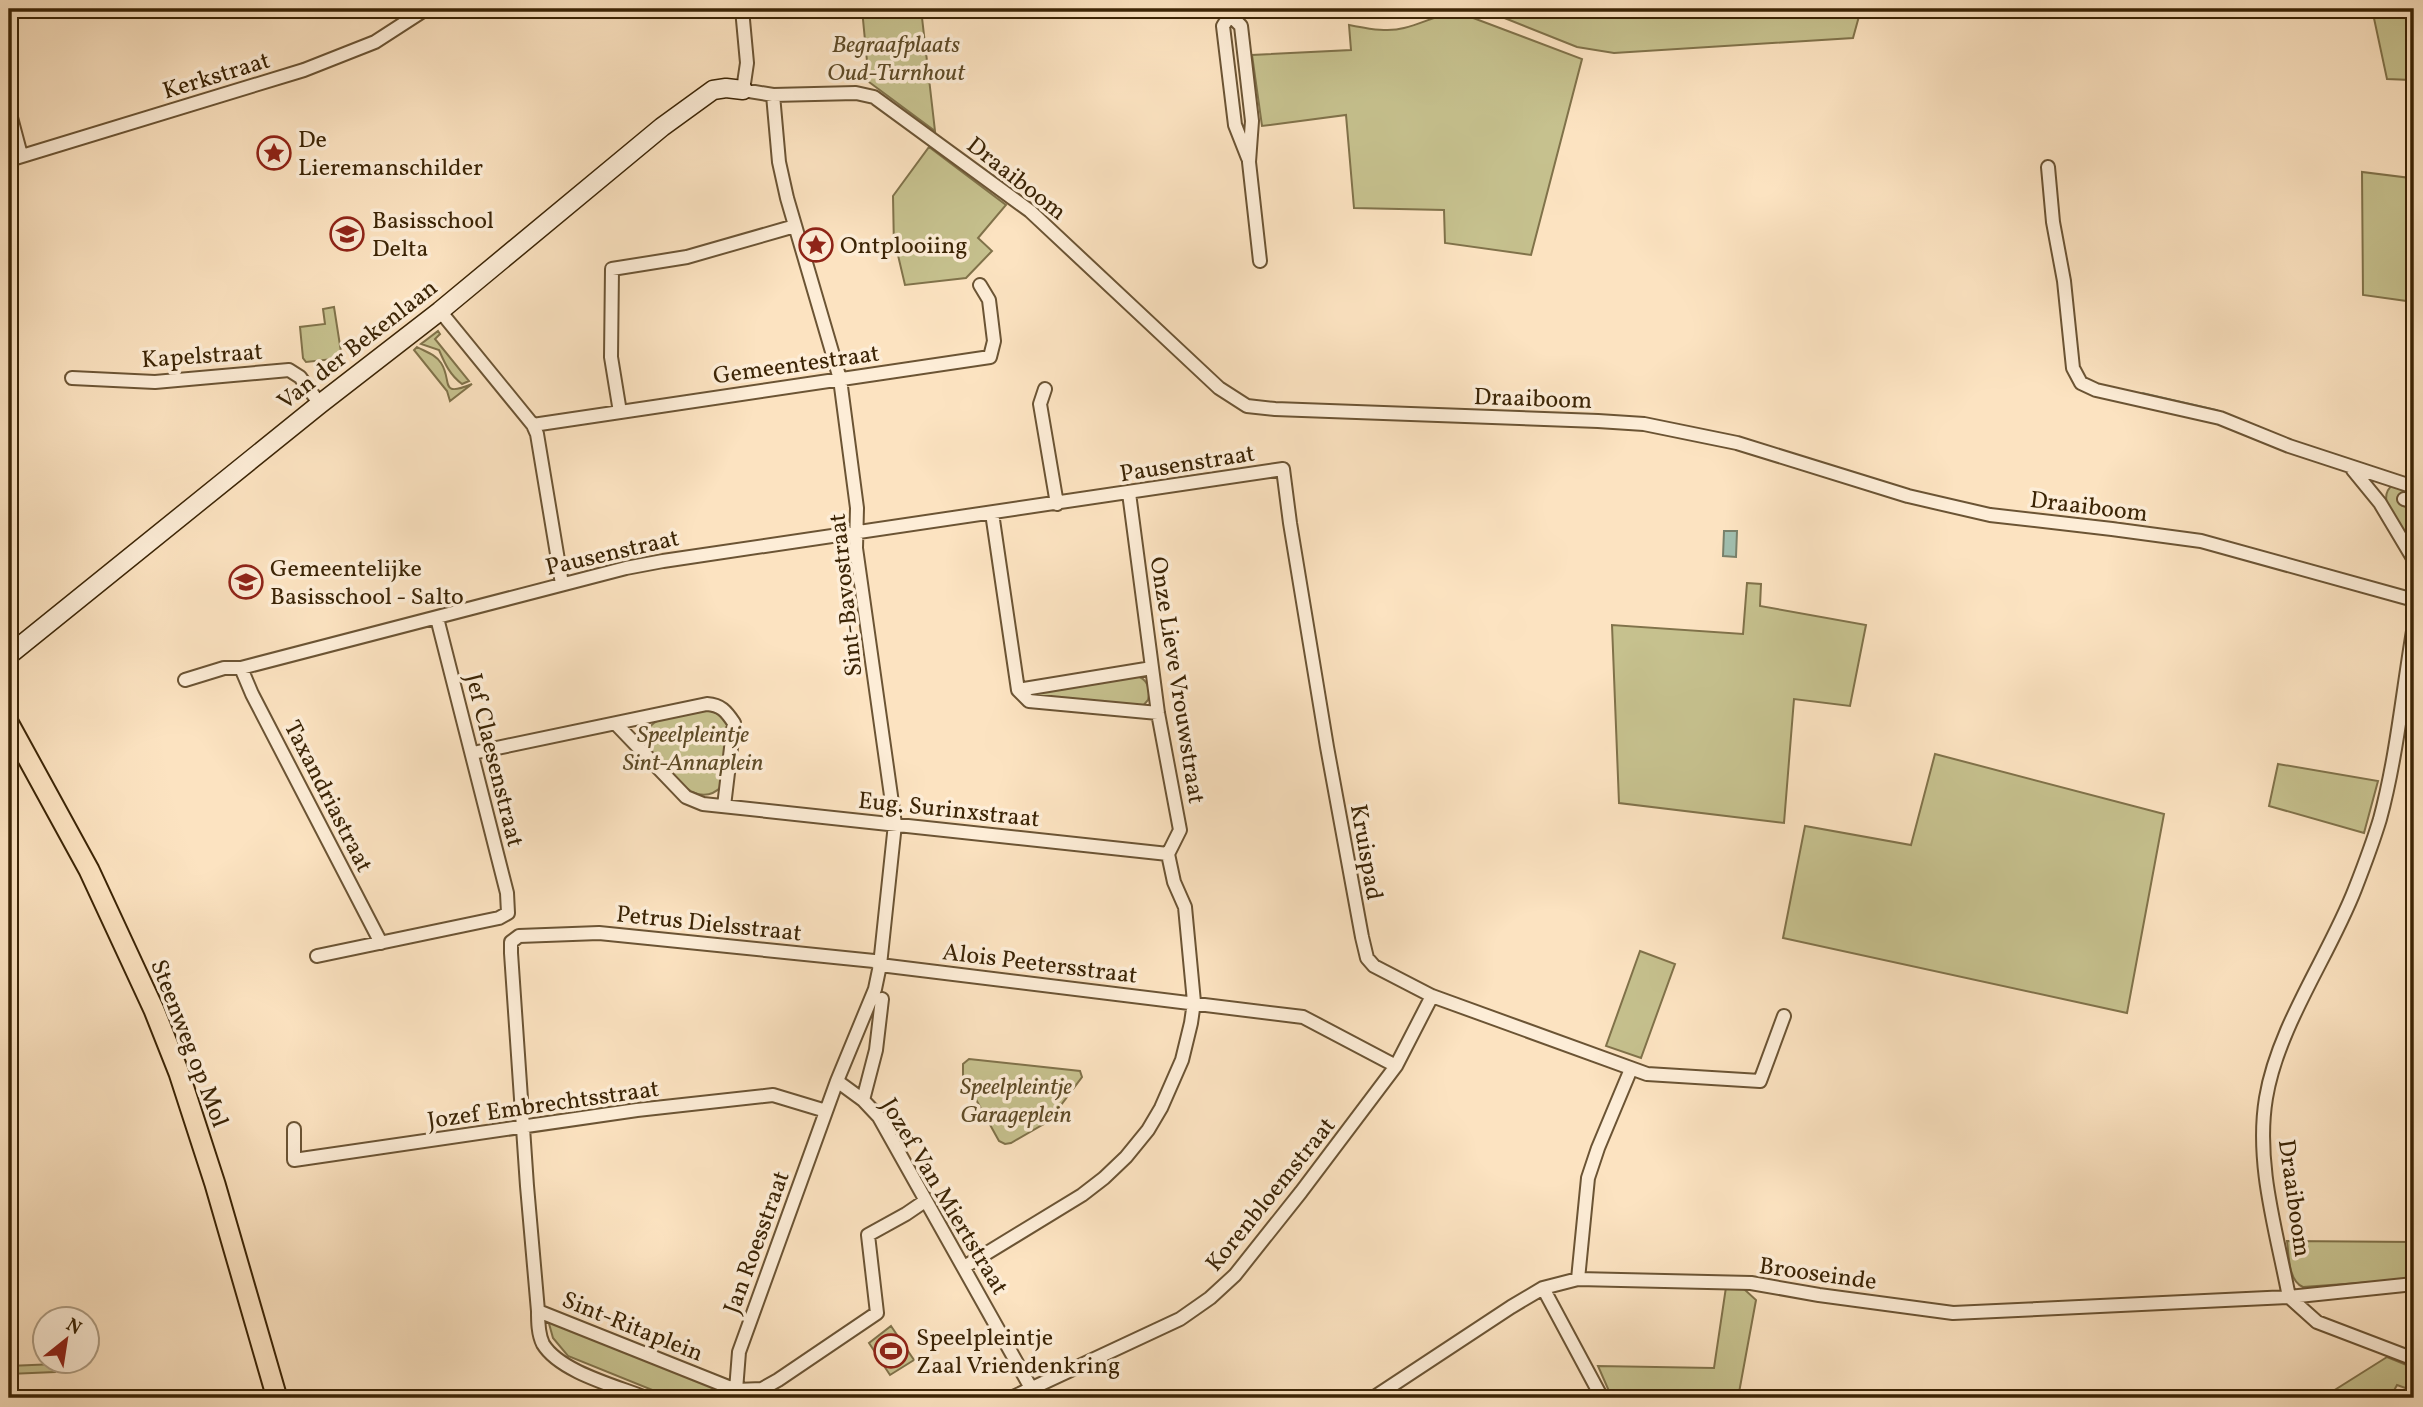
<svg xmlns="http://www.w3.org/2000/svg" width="2423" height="1407" viewBox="0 0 2423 1407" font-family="Vollkorn,serif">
  <rect width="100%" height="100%" fill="#fce3c1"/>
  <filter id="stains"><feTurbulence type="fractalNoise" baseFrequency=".00286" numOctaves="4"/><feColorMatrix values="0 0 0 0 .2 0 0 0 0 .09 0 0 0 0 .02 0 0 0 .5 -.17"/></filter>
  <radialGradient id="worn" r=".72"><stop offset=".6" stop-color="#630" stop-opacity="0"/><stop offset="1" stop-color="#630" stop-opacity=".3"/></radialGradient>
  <!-- green -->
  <path fill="#c6c18e" stroke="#80724a" stroke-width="2" d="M862 9H921L935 131 869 82Z
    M1482 9H1861L1853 38 1614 53 1577 47Z
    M2372 9H2414V302L2363 295 2362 172 2411 178V80L2387 79Z
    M1452 13 1468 16 1582 59 1531 255 1445 243 1444 210 1354 208 1346 115 1262 126 1252 55 1351 50 1349 25C1366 28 1387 33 1404 28 1421 24 1435 16 1452 13Z
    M929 147 1006 205 978 238 992 251 966 278 905 285 897 251 894 249 893 196Z
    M334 307 342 358 306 362 303 358 300 327 325 324 323 309Z
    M438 331 440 334 435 339 469 381 462 384C450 375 445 364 439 350L421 344Z
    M417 347C426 352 435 354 441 363 453 381 438 398 472 384L450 401 447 391 414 350Z
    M2393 485 2414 491V548L2410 546C2402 532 2373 498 2393 485Z
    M1747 583 1761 584 1760 606 1866 625 1850 706 1794 699 1784 823 1619 803 1612 625 1743 634Z
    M1136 676C1147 678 1151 689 1148 700L1142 707 1034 696 1033 693Z
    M707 710C715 712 722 714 726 722 732 733 724 773 722 786 701 808 680 784 664 768 658 762 649 756 647 747 644 739 647 728 654 723 667 713 692 713 707 710Z
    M1935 754 2164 814 2127 1013 1783 938 1805 826 1911 845Z
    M2278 764 2378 781 2364 833 2269 806Z
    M1640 951 1675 964 1641 1058 1606 1046Z
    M969 1059 1080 1071 1082 1077 1049 1121 1011 1143 1005 1144 999 1141 963 1076V1064Z
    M2287 1241 2414 1242V1279L2303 1287C2288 1281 2289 1255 2287 1241Z
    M1726 1287 1744 1289 1756 1300 1738 1398H1612L1598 1366 1714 1368Z
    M548 1320 730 1394 728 1398H672L568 1356 553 1338Z
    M891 1326 914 1360 890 1375 869 1343Z
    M2387 1357 2414 1368V1391L2397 1385 2390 1398H2322Z
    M55 1364V1372L9 1374V1366Z"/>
  <!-- water -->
  <path fill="#a0beae" stroke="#78806a" stroke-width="2" d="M1724 531H1737L1736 557 1723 556Z"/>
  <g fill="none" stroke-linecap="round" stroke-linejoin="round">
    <!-- stream -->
    <path stroke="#78806a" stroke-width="3.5" d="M2143 394 2217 411"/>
    <defs>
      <path id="street" d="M742 9 747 63 743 90 773 95 856 93 874 97 1030 211 1219 388 1247 406 1275 409 1598 421 1644 424 1737 443 1908 496 1990 515 2112 529 2201 541 2414 600
        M1229 9 1230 15 1223 26 1235 125 1248 158
        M1230 15 1241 26 1252 121 1249 162 1260 261
        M9 110 21 155
        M9 160 304 70 375 42 426 9
        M2048 167 2053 222 2064 281 2073 368 2081 383 2096 390 2220 418 2289 446 2414 487
        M440 311 533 425 537 434 562 584
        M72 378 155 382 289 370 300 377 320 404
        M1045 389 1040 404 1057 504
        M620 412 611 357 612 269 687 257 795 226
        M533 425 990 357 994 341 989 300 980 285
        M2353 470 2380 503 2414 560
        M2404 499 2414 502
        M992 513 1018 690 1029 701 1158 713
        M241 668 252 694 381 943
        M185 680 224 668H241L626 568 663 561 1283 469 1290 523 1327 747 1362 937 1367 958 1374 966 1432 996 1647 1074 1760 1081 1784 1016
        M1018 690 1152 668
        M616 724 686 797 703 804 1168 854
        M473 753 707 704C721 705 726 711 734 723L724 806
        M317 956 499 918 508 913 507 893 437 618
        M837 1081 863 1100 879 1117 1031 1388
        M863 1100 876 1050 882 999
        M294 1129V1160L637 1110 773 1095 826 1111
        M964 1267 1082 1195 1104 1178 1126 1157 1148 1130 1161 1108 1182 1060 1191 1023 1194 1002 1185 907 1174 882 1168 854 1180 830 1158 713 1129 493
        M1578 1279 1588 1178 1598 1148 1631 1069
        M1543 1288 1602 1398
        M2289 1297C2277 1233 2255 1164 2266 1098 2278 1026 2329 956 2355 889 2364 866 2373 842 2380 819 2397 756 2403 689 2414 625
        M2289 1297 2317 1322 2414 1359
        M538 1311 527 1186 511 953V942L519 936 599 933 874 961 880 965 1303 1017 1396 1066
        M646 1398C616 1386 560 1372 543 1344 538 1334 538 1321 538 1311L736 1390 762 1389 778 1380 877 1313 868 1235 906 1214 925 1201
        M733 1398 736 1390 739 1352 837 1081 875 989 880 965 895 824 856 548 857 508 840 379 787 198 779 162 773 95
        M1011 1398 1180 1319 1210 1298 1235 1275 1301 1192 1396 1066 1432 996
        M1373 1398 1511 1307 1543 1288 1578 1279 1751 1283 1819 1295 1953 1313 2289 1297 2414 1284"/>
      <path id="secondary" d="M9 655 320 404 440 311 662 127 713 90 726 88 743 90"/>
      <path id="primary" d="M9 724 89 870 154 1010 179 1073 215 1184 277 1398"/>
    </defs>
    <!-- street casing -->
    <use href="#street" stroke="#6b5434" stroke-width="16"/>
    <!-- secondary casing -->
    <use href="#secondary" stroke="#3b2405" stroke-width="21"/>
    <!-- primary casing -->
    <use href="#primary" stroke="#3b2405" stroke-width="23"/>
    <!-- street -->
    <use href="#street" stroke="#fdedd7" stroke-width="12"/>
    <!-- secondary -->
    <use href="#secondary" stroke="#fdedd7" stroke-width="18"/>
    <!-- primary -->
    <use href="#primary" stroke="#fce3c1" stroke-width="19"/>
  </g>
  <!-- icons -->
  <defs>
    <symbol id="sight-ring" viewBox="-11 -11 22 22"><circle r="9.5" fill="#fdedd7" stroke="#8f2418" stroke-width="1.5"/><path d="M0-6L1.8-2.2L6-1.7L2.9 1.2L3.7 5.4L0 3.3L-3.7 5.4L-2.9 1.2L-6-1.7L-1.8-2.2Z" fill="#8f2418"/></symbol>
    <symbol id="school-ring" viewBox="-11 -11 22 22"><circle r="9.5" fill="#fdedd7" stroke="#8f2418" stroke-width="1.5"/><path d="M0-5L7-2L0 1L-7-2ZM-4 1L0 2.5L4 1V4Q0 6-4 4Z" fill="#8f2418"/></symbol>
    <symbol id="stadium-ring" viewBox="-11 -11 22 22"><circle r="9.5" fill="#fdedd7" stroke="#8f2418" stroke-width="1.5"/><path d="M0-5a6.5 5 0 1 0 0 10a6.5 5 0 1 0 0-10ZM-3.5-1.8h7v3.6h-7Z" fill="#8f2418"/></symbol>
  </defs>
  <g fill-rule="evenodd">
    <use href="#sight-ring" x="255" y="134" width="38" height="38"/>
    <use href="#school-ring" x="328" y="215" width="38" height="38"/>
    <use href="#sight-ring" x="797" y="226" width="38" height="38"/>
    <use href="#school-ring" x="227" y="563" width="38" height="38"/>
    <use href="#stadium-ring" x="872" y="1332" width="38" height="38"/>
  </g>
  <g text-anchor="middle" stroke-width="7" stroke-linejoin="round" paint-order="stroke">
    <!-- park labels -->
    <g font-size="24" font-style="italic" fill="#5e4b27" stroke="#fdedd7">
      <text x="896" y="52">Begraafplaats<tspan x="896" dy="28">Oud-Turnhout</tspan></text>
      <text x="693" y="742">Speelpleintje<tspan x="693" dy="28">Sint-Annaplein</tspan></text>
      <text x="1016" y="1094">Speelpleintje<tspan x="1016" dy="28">Garageplein</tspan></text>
    </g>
    <!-- street labels -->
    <g font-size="24" fill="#3b2405" stroke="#fdedd7">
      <text transform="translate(216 75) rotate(-17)" y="8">Kerkstraat</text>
      <text transform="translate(1017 178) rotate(38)" y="8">Draaiboom</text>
      <text transform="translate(357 344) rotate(-38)" y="8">Van der Bekenlaan</text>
      <text transform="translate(202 355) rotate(-4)" y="8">Kapelstraat</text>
      <text transform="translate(796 364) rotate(-8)" y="8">Gemeentestraat</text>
      <text transform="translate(1533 398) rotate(2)" y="8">Draaiboom</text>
      <text transform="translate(1187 463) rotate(-9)" y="8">Pausenstraat</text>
      <text transform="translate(2089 506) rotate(7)" y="8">Draaiboom</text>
      <text transform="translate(612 552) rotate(-13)" y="8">Pausenstraat</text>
      <text transform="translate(845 595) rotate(-96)" y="8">Sint-Bavostraat</text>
      <text transform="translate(1178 680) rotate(81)" y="8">Onze Lieve Vrouwstraat</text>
      <text transform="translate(495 760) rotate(76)" y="8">Jef Claesenstraat</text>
      <text transform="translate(329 796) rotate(63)" y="8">Taxandriastraat</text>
      <text transform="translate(949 809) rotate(6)" y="8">Eug. Surinxstraat</text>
      <text transform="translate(1367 852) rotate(80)" y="8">Kruispad</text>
      <text transform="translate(709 923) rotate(6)" y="8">Petrus Dielsstraat</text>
      <text transform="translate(1040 963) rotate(7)" y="8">Alois Peetersstraat</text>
      <text transform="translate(190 1043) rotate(69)" y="8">Steenweg op Mol</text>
      <text transform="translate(543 1104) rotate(-8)" y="8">Jozef Embrechtsstraat</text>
      <text transform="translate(1270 1194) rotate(-51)" y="8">Korenbloemstraat</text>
      <text transform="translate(945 1196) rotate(59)" y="8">Jozef Van Miertstraat</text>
      <text transform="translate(2295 1198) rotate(82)" y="8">Draaiboom</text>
      <text transform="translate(756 1242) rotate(-70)" y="8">Jan Roesstraat</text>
      <text transform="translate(1818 1273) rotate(8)" y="8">Brooseinde</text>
      <text transform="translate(633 1326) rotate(22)" y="8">Sint-Ritaplein</text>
    </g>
    <!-- poi labels -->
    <g font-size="24" fill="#3b2405" stroke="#fdedd7" text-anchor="start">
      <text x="298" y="147">De<tspan x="298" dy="28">Lieremanschilder</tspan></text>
      <text x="372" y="228">Basisschool<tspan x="372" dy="28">Delta</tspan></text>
      <text x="840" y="253">Ontplooiing</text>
      <text x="270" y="576">Gemeentelijke<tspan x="270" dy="28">Basisschool - Salto</tspan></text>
      <text x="916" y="1345">Speelpleintje<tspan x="916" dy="28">Zaal Vriendenkring</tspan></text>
    </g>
  </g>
  <!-- margin -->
  <rect width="2423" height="1407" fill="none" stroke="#fce3c1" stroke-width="35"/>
  <rect x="10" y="10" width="2402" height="1386" fill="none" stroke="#3b2405" stroke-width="3.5"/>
  <rect x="18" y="18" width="2388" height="1372" fill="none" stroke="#3b2405" stroke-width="2"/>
  <!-- north arrow -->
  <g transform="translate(66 1340) rotate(30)"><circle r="33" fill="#fdedd7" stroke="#af9d83" stroke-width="2"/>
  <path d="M0-5L12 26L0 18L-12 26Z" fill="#8f2418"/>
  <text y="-10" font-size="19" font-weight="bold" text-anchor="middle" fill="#3b2405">N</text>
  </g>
  <rect width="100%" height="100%" filter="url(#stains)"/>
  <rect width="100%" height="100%" fill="url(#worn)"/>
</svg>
